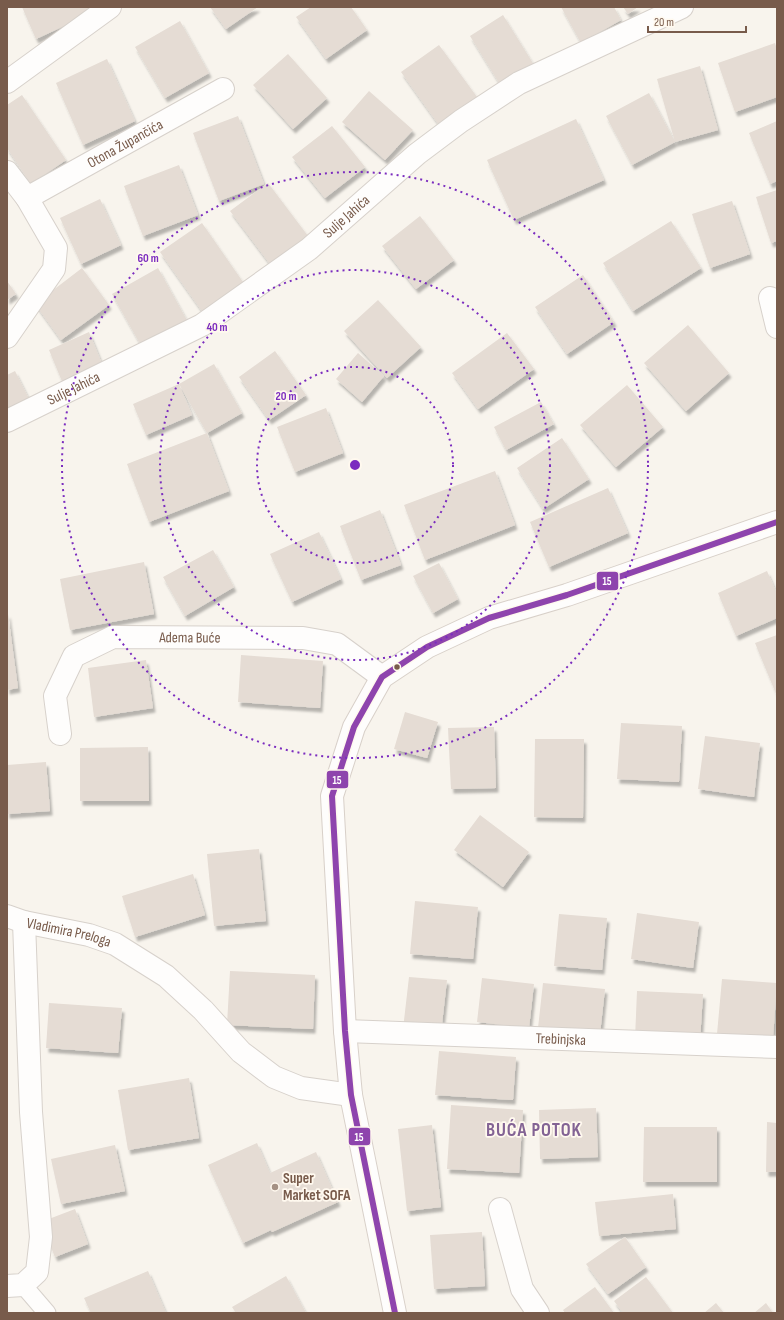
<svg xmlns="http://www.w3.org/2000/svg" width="784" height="1320" viewBox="0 0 784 1320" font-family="'Sofia Sans Condensed',sans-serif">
  <defs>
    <filter id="shadow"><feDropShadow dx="2.5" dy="4.5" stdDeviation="1" flood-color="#0004"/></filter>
  </defs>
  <rect width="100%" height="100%" fill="#f8f4ed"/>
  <!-- building -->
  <path fill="#e5dcd4" filter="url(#shadow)" d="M22 7H89L92 13 36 39Z
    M210 7H258L226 29Z
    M311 7H351L367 30 326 59 296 17Z
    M561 7H614L621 20 581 43Z
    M623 7H638L628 14Z
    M503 15 534 65 501 86 470 36Z
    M180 21 209 73 165 98 135 47Z
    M775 43 777 49V97L735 112 718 63Z
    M439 45 477 97 439 125 401 72Z
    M288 54 327 98 293 129 253 85Z
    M107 59 135 121 83 145 56 83Z
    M700 66 718 130 675 142 657 79Z
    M369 91 413 130 385 160 342 122Z
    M649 93 675 142 632 165 606 116Z
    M22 95 66 160 31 184 7 148V105Z
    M238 116 264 184 219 201 193 133Z
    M576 119 604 180 514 220 487 160Z
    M777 121V181L770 184 749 133Z
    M332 126 365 167 325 198 292 157Z
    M179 165 198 215 143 236 124 186Z
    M268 183 311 240 273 268 230 211Z
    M777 190V241L771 243 756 197Z
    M100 199 121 245 81 264 60 218Z
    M732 201 750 254 710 268 692 214Z
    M420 216 454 260 416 289 382 246Z
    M671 221 701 268 633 311 603 263Z
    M202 223 245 285 204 314 160 252Z
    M82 268 109 305 61 340 35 304Z
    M158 268 189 324 143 349 112 294Z
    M583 275 614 322 567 354 535 307Z
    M7 281 16 294 7 300Z
    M378 300 421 347 387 378 344 331Z
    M688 325 729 373 686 411 644 363Z
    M89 332 104 369 64 386 49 350Z
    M507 333 534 369 478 409 452 373Z
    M275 351 306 395 269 420 239 377Z
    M358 353 384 376 362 402 336 379Z
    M214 364 242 413 207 433 229 491 149 522 127 464 207 433 179 384 192 415 146 435 133 404 179 384Z
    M15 371 30 401 7 413V375Z
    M627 385 663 427 616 467 580 425Z
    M541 402 554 424 506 450 494 427Z
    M326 408 343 453 295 472 277 427Z
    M562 438 589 479 543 509 517 468Z
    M495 471 515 525 425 560 404 505Z
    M608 488 628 533 549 567 530 522Z
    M380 510 401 565 361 580 340 526Z
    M319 532 341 579 292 602 270 554Z
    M213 550 234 587 185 616 163 577Z
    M144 562 154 614 70 630 60 579Z
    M439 563 458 599 433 613 413 576Z
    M767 571 777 594V618L736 636 718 593Z
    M7 614H8L18 688 7 690Z
    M777 635V696L755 643Z
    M241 655 323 661 320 708 238 702Z
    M146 660 153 708 94 717 88 668Z
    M405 712 438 722 427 758 394 749Z
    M621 723 682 726 679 782 617 779Z
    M494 727 496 788 451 789 448 728Z
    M705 736 760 743 754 797 698 789Z
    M535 739H584L583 818 534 817Z
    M148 747 149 801H80V748Z
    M46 762 50 811 7 814V765Z
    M480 815 529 852 503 887 454 850Z
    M259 849 266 921 214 926 207 854Z
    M193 874 205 915 135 937 122 896Z
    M415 901 478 907 473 959 410 954Z
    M637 913 699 922 693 968 631 959Z
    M559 914 607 918 602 970 554 966Z
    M230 971 315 975 313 1029 227 1025Z
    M409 977 447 980 441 1033 403 1029Z
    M482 978 534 984 529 1028 477 1022Z
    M722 979 777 983 773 1038 717 1034Z
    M543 983 605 989 600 1034 538 1028Z
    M637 991 703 994 700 1041 635 1039Z
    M49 1003 122 1008 118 1053 46 1048Z
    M439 1051 516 1057 513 1100 435 1095Z
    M189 1078 199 1138 128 1150 118 1090Z
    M451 1105 523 1110 519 1173 447 1169Z
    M596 1108 598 1157 540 1159 539 1110Z
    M767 1122 777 1123V1172H766Z
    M432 1125 441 1207 407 1211 398 1129Z
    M644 1127H717V1182H643Z
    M257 1143 270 1173 316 1152 338 1202 272 1232 271 1230 243 1243 208 1165Z
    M115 1145 125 1191 61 1204 51 1159Z
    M673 1194 676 1229 599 1236 595 1202Z
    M75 1209 88 1244 55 1257 41 1222Z
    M482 1232 485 1286 434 1289 430 1235Z
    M625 1237 646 1267 608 1294 586 1264Z
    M148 1271 166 1313H91L84 1298Z
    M286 1276 306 1313H236L232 1307Z
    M646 1277 673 1313H623L614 1301Z
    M595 1287 614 1313H565L563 1310Z
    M716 1303 724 1313H704Z
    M766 1303 773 1313H754Z"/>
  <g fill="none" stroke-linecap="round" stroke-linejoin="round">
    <defs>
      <path id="lane" d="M23 1285 47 1313"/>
      <g id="street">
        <path d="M7 82 110 7"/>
        <path d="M7 172 27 198 56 248 54 269 7 337"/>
        <path id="s1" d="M27 198 223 89"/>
        <path d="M770 298 777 327"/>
        <path id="s2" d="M7 421 202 325 309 249 417 154 461 121 519 83 682 7"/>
        <path id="s3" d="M60 734 55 696 74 656 113 637 303 638 337 644 382 677"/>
        <path id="s4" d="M7 916 24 922 89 935 115 944 166 976 203 1010 241 1052 274 1077 301 1088 351 1095"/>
        <path id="s5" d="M345 1031 777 1047"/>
        <path d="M500 1209 522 1289 538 1313"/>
        <path d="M7 1286 23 1285 37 1272 41 1237 31 1112 24 922"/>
      </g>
      <path id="secondary" d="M395 1313 351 1095 345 1031 332 796 354 727 382 677 427 647 489 618 567 595 777 522"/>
    </defs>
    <!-- lane casing -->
    <use href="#lane" stroke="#d7d1cb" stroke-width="19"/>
    <!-- street casing -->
    <use href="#street" stroke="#d7d1cb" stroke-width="24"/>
    <!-- secondary casing -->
    <use href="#secondary" stroke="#d8d0c9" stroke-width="24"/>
    <!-- lane -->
    <use href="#lane" stroke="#fefdfc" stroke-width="17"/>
    <!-- street -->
    <use href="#street" stroke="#fefdfc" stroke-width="22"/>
    <!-- secondary -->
    <use href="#secondary" stroke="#fefdfc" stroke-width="22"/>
    <defs>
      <path id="bus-1" d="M395 1313 351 1095 345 1031 332 796 354 727 382 677 427 647 489 618 567 595 777 522"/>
    </defs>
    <!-- bus-1 casing -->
    <use href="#bus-1" stroke="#fff9ef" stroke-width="9"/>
    <!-- bus-1 -->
    <use href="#bus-1" stroke="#8e44ad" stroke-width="6"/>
  </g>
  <!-- distance rings -->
  <g fill="none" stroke="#7b2cbf" stroke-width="2" stroke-dasharray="2 4">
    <circle cx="355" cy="465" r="98"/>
    <circle cx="355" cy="465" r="195"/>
    <circle cx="355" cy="465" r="293"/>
  </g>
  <!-- markers -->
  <circle fill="#785b4b" stroke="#fff9ef" stroke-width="1.5" cx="397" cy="667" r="3.5"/>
  <circle fill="#a59184" stroke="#fff9ef" stroke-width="1.5" cx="275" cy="1187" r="4"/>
  <g text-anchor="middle" stroke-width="3.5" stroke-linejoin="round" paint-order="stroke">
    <!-- street labels -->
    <g font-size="15" fill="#785b4b" stroke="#fff9ef">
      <text dy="5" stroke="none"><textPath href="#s1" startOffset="112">Otona Župančića</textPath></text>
      <text dy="5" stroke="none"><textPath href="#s2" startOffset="398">Sulje Jahića</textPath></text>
      <text dy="5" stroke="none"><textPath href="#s2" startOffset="74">Sulje Jahića</textPath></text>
      <text dy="5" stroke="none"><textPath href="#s3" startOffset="203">Adema Buće</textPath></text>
      <text dy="5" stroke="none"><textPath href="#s4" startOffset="64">Vladimira Preloga</textPath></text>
      <text dy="5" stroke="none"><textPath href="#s5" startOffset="216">Trebinjska</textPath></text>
    </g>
    <!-- poi labels -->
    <g font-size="15" font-weight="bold" fill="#785b4b" stroke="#fff9ef" text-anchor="start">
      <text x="283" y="1183">Super<tspan x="283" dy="17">Market SOFA</tspan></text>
    </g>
    <!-- district labels -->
    <g font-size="19" font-weight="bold" letter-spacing="1" fill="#836394" stroke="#fff9ef">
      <text x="534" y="1136">BUĆA POTOK</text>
    </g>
  </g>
  <circle cx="355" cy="465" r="6" fill="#7b2cbf" stroke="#fff9ef" stroke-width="2"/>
  <g font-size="12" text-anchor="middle" font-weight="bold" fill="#7b2cbf" stroke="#fff9ef" stroke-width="3.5" stroke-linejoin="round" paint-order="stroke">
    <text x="148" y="262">60 m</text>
    <text x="217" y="331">40 m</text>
    <text x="286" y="400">20 m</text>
  </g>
  <g stroke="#fff9ef" stroke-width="1.5">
    <rect x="596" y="571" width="23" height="20" rx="4" fill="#8e44ad"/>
    <rect x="326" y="770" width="23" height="19" rx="4" fill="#8e44ad"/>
    <rect x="348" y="1127" width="23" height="19" rx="4" fill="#8e44ad"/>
  </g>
  <g font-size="11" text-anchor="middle" font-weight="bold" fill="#fff">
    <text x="607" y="585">15</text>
    <text x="337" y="784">15</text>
    <text x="359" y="1141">15</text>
  </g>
  <!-- border -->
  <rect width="784" height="1320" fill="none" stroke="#785b4b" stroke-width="16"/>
  <!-- scale -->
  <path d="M648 26v6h98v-6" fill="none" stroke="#785b4b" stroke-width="2"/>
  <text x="654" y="26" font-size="12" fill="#785b4b" stroke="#fff9ef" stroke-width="3" paint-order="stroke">20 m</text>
</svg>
